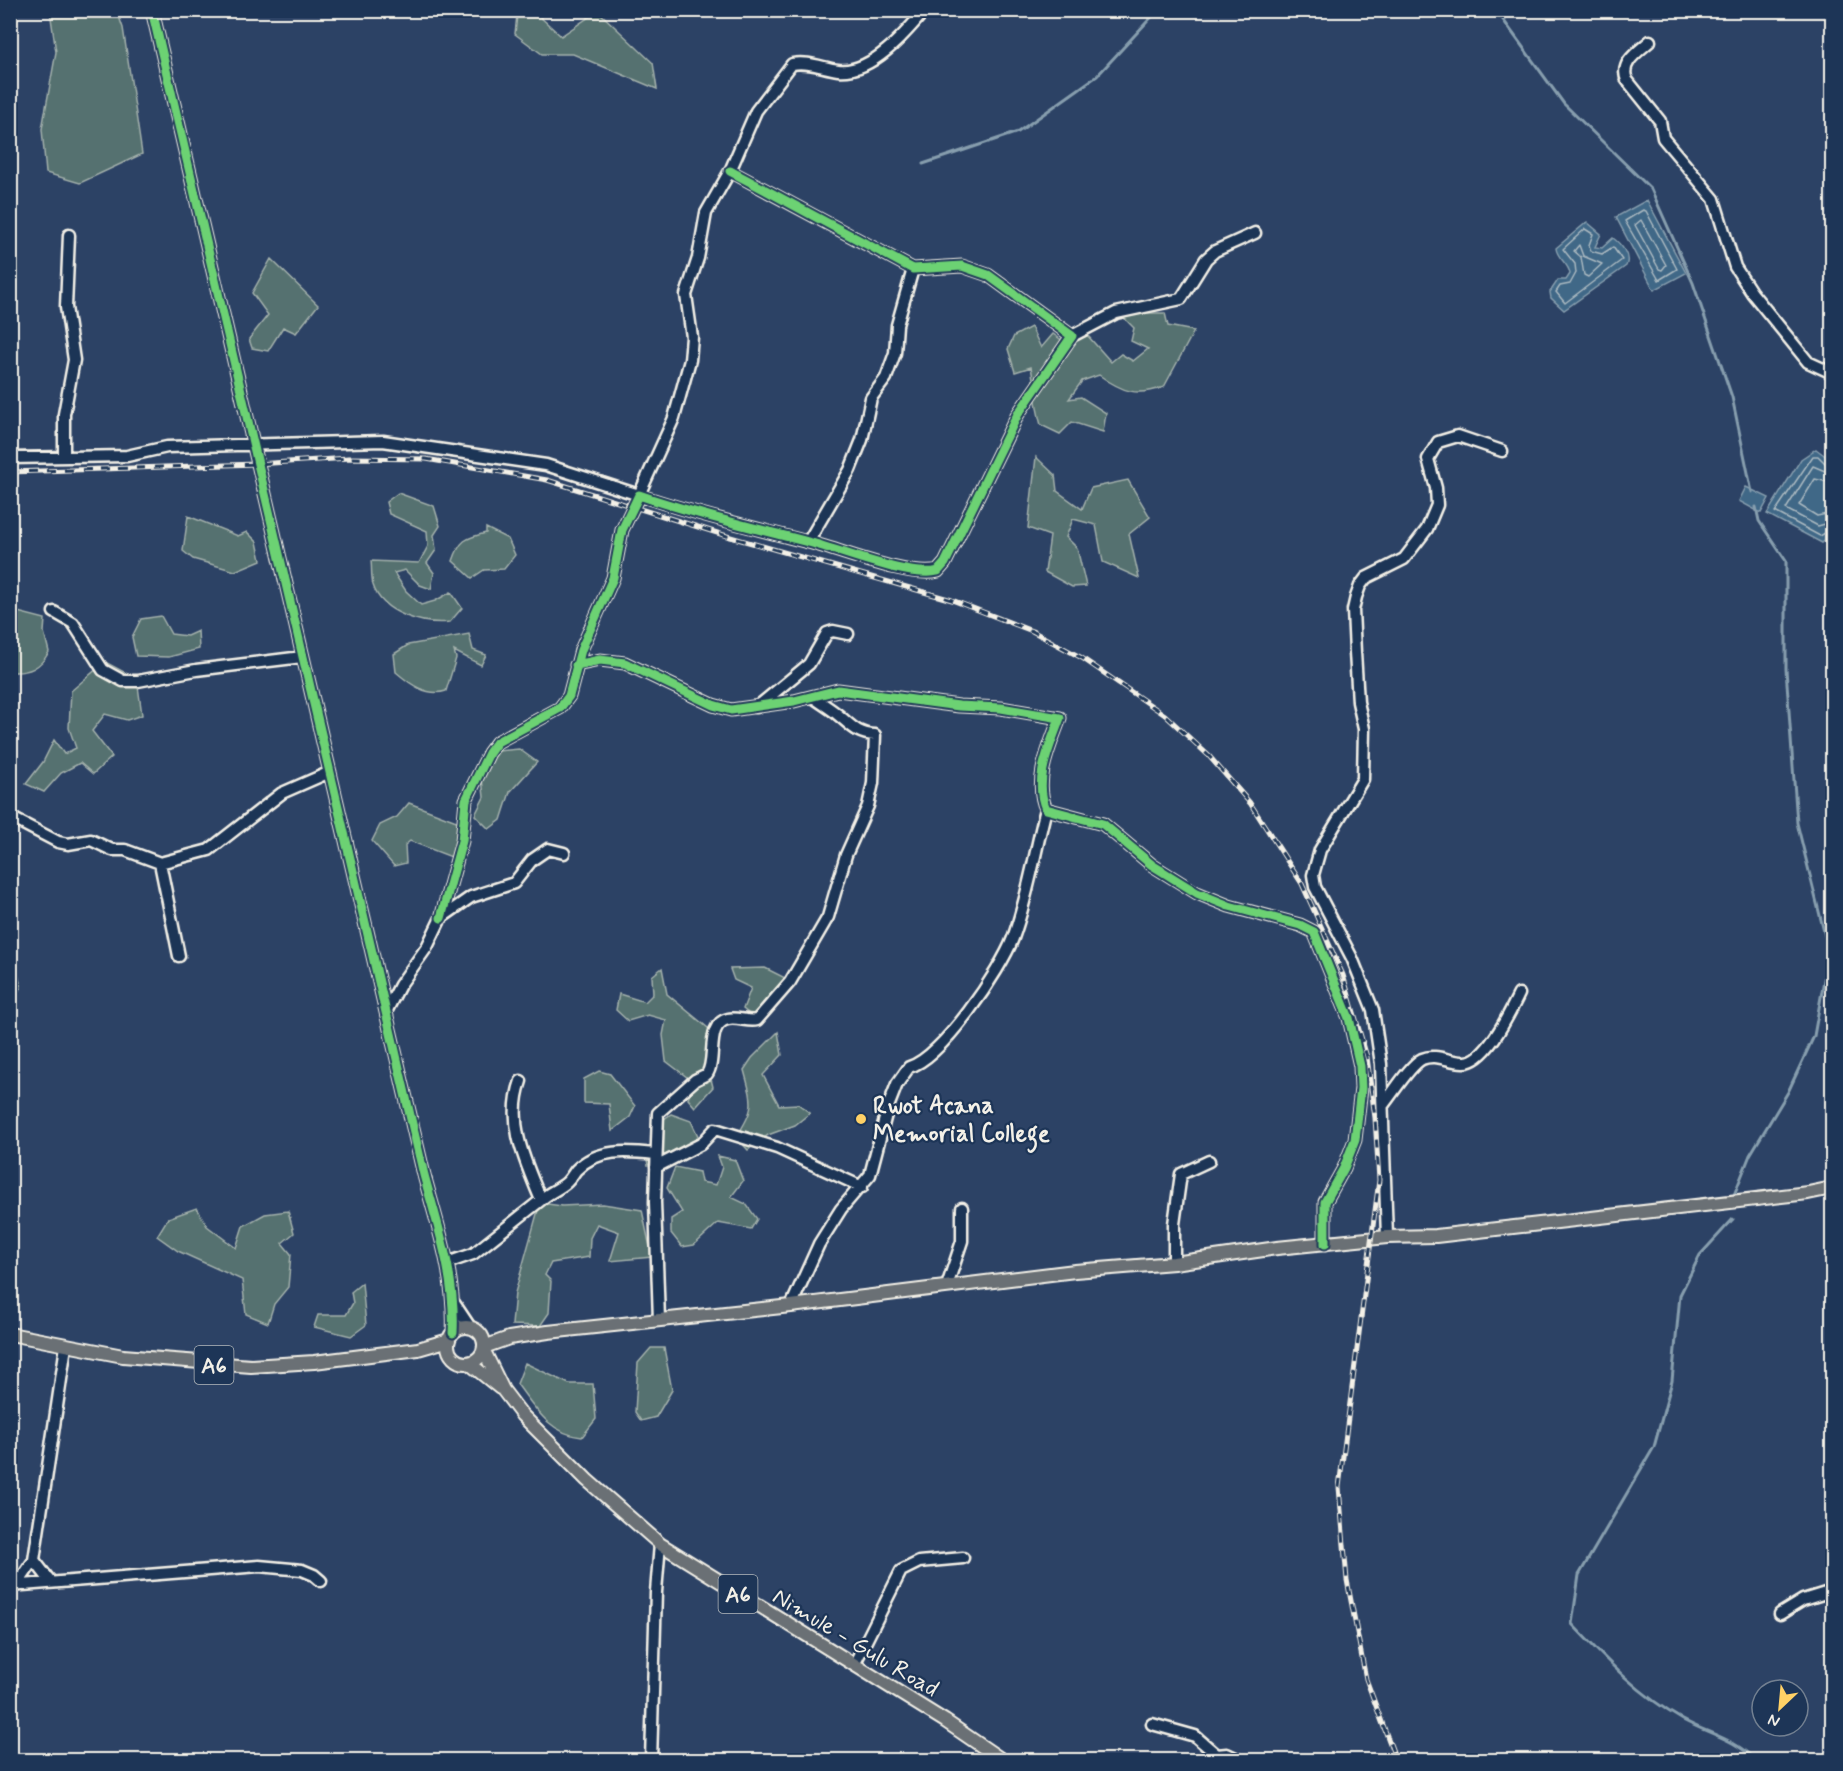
<svg xmlns="http://www.w3.org/2000/svg" width="1843" height="1771" viewBox="0 0 1843 1771" font-family="Mynerve,sans-serif">
  <rect width="100%" height="100%" fill="#2c4265"/>
  <filter id="ink" filterUnits="userSpaceOnUse"><feTurbulence type="fractalNoise" baseFrequency=".0167" numOctaves="2"/><feDisplacementMap in="SourceGraphic" scale="12" xChannelSelector="R" yChannelSelector="G"/><feConvolveMatrix kernelMatrix="1 2 1 2 8 2 1 2 1" color-interpolation-filters="sRGB"/></filter>
  <g filter="url(#ink)">
    <!-- green -->
    <path fill="#54716f" stroke="#a4b1ac" stroke-width="1.5" d="M50 11H117L123 28 142 154 80 183 46 173 42 129 56 52Z
      M598 11 653 63 657 89 573 54H542L515 34 517 15H538L561 36Z
      M271 259 318 305 296 333 283 327 268 351 252 348 249 339 268 315 252 293Z
      M1138 313H1165L1168 326 1194 331 1164 387C1137 397 1123 392 1099 375L1082 381 1069 399 1081 397 1106 413 1103 432 1072 422 1060 434 1041 425C1035 405 1035 387 1031 367L1015 372 1008 349 1014 336 1031 327 1041 348 1053 334 1066 343 1087 335 1111 362 1121 354 1133 361 1148 349 1131 341 1134 328 1123 317Z
      M1036 457 1055 475 1057 491 1082 509 1091 488 1128 480 1150 517 1129 534 1139 578 1103 562 1096 525 1073 519 1066 537 1077 548 1086 586 1072 587 1045 572 1050 536 1028 528Z
      M398 493 434 506 440 526 434 535 436 550 427 563 434 573 431 589 420 585 405 570 394 573 406 591 421 605 435 601 451 592 462 608 450 622C423 625 382 614 373 585 371 578 372 568 371 561L419 563 428 546 427 531 389 514 386 502Z
      M188 516 238 536 247 532 257 542 261 560 235 571 193 559 183 551Z
      M486 528 508 539 515 555 504 569 484 570 472 578 453 561C460 540 465 538 486 533Z
      M10 610 45 619 44 632 49 652C40 668 29 673 11 672Z
      M161 616 171 634 187 636 198 631 199 649 169 657 136 656 132 637 141 619Z
      M469 634 473 650 486 655 481 665 454 651 456 658 446 691C427 697 410 684 396 672L394 654 408 645Z
      M105 662 137 679 142 715 127 720 105 714 92 731 112 757 93 774 80 763 61 773 44 792 26 784 43 762 54 740 64 754 76 748 69 728 71 691Z
      M519 749 537 762 510 792 501 820 489 829 475 815 484 797 482 778 497 751Z
      M409 803 459 822 454 858 410 841 405 845 406 863 394 866 372 841 380 825 397 817Z
      M11 966H16L21 987 13 999 15 1045 11 1046Z
      M662 968 667 994 720 1038 708 1067 713 1087 695 1107 688 1099 692 1081 666 1061 663 1035 666 1020 648 1015 628 1021 616 1010 619 994 645 1002 653 994 652 976Z
      M765 968 787 979 767 1007 752 1016 743 1009 751 988 734 980 730 969Z
      M778 1032 782 1055 763 1075 779 1105 798 1104 810 1113 795 1125 768 1135 748 1150 736 1137C756 1108 753 1103 744 1070L752 1058Z
      M599 1071 610 1074 635 1106 630 1117 612 1131 609 1104 584 1103V1079Z
      M671 1114 691 1121 698 1136 697 1147 669 1161 648 1165 646 1154 659 1144 660 1122Z
      M718 1156 735 1160 743 1181 731 1197 746 1204 757 1219 751 1229 718 1223 694 1245 682 1247 671 1233V1219L682 1212 667 1188 675 1167 699 1172 701 1182 716 1185 722 1167Z
      M540 1203 562 1206 603 1204 642 1210 652 1257 610 1261 619 1232 597 1224 590 1238 589 1257 551 1263 545 1275 551 1281 549 1313 540 1326 512 1325 515 1293Z
      M197 1208 207 1226 236 1248 243 1226 265 1214 288 1211 294 1233 282 1243 291 1254 288 1287 274 1304 268 1323 246 1314 242 1280 178 1251 157 1236 168 1218Z
      M362 1283 366 1325 351 1336 314 1327 318 1315H346L353 1303 351 1292Z
      M651 1348H664L672 1390 656 1417 641 1421 635 1412 638 1363Z
      M525 1363 569 1384H593L596 1419 582 1437C550 1434 535 1408 517 1384Z"/>
    <!-- water -->
    <path fill="#3f6787" stroke="#879eae" stroke-width="1.5" d="M1647 200 1686 273 1654 290 1616 217Z
      M1587 222 1601 234 1595 247 1602 248 1613 238C1621 244 1631 256 1626 266L1564 310 1551 298 1550 292 1558 280H1566L1570 274C1569 263 1557 259 1556 248Z
      M1816 449 1832 461V533L1822 543 1767 514 1801 459Z
      M1746 487 1769 498 1761 513 1739 501Z"/>
    <g fill="none" stroke-linecap="round" stroke-linejoin="round">
      <!-- shore -->
      <path stroke="#acbac1" stroke-width="1.5" d="M1643 210 1646 211 1677 269 1659 280 1625 221Z
        M1641 220 1666 265 1662 270 1659 269 1635 225Z
        M1585 229 1593 234 1589 245 1591 251 1602 254 1613 247 1622 260 1565 303 1556 292 1560 286 1570 284 1576 273 1575 264 1563 249Z
        M1579 245 1583 256 1602 264 1588 277 1584 275 1581 257 1574 251Z
        M1832 466 1827 465 1818 456H1813L1775 512 1820 536 1832 529
        M1832 474 1813 466 1786 509 1818 526 1832 522
        M1832 483 1815 479 1799 505 1817 516 1832 513"/>
      <!-- stream -->
      <path stroke="#879eae" stroke-width="3" d="M1496 10 1564 104 1651 189 1693 283 1732 397 1752 492
        M923 164 1018 132 1097 76 1158 10
        M1734 1195 1750 1155 1788 1092 1814 1036 1829 952 1797 823 1786 669V561L1759 521 1756 507
        M1733 1219 1700 1255 1680 1295 1672 1381 1654 1447 1579 1575 1572 1624C1606 1660 1639 1695 1683 1720 1709 1734 1735 1739 1755 1760"/>
      <defs>
        <path id="minor" d="M152 10 424 1175C438 1227 456 1278 453 1333
          M1650 41C1639 51 1619 63 1627 80L1660 121 1663 138 1714 199 1735 267 1752 293 1808 362 1832 373
          M1072 336 1116 313 1181 299 1206 259 1215 251 1255 233
          M64 457V414L74 360 66 307 69 235
          M10 458 127 456 167 447 383 441 546 465 639 495 674 418 690 360 692 337 686 295 698 258 706 213 730 171 756 111 792 64C808 61 823 68 838 70 871 74 906 33 925 10
          M808 542 850 470 862 440 871 398 886 378 895 353 897 325 913 269
          M54 612 73 623 103 670 123 681H138L196 670 302 657
          M576 665 600 660 625 663 713 705 731 710 794 701 838 690 959 706 1001 708 1060 718C1050 746 1033 780 1046 809L1103 824 1152 865 1197 893 1229 906 1300 925 1314 932 1349 1018 1360 1066 1361 1088 1355 1140 1344 1168 1325 1202V1244
          M757 707 809 664 827 633 833 631 848 634
          M10 817 58 842 68 844 91 840 112 850H125L160 863 209 850 282 793 330 772
          M160 863 179 956
          M441 918 462 841 466 800 489 753 497 742 560 708 569 696 581 650 613 578 622 530 639 495C694 514 751 527 808 542 837 549 911 579 938 571L945 563 1018 414 1072 336 988 275 962 266 913 269 730 171
          M387 1010 400 985 427 947 441 918 471 897 514 883 532 860 548 849 564 853
          M1384 1104C1393 1093 1410 1065 1422 1059 1436 1053 1449 1062 1463 1062 1486 1064 1510 1012 1519 994
          M656 1167 701 1144 715 1129 777 1148 862 1187
          M541 1200C549 1192 560 1189 567 1182 571 1178 573 1174 576 1170 597 1148 628 1151 655 1154
          M1387 1237 1381 1064 1373 1010 1352 958 1315 887 1313 875 1320 850 1363 779 1364 729 1358 702 1355 652 1353 610 1356 597 1360 586 1366 578 1404 559 1427 529 1437 505 1436 488 1428 459 1438 442 1458 436 1502 451
          M447 1263 473 1254 541 1200C525 1161 506 1123 521 1081
          M1174 1263V1224L1181 1174 1209 1161
          M947 1286 962 1241V1208
          M454 1303 470 1327
          M791 1306 819 1244 841 1209 870 1175 888 1107 897 1084 909 1067C941 1059 1001 970 1013 938 1028 897 1035 851 1046 809
          M659 1320 655 1202 658 1113 695 1080 707 1074C717 1060 705 1024 728 1019 737 1017 748 1022 757 1020L790 982 828 917 846 855 868 806 873 783 875 735C856 734 851 725 837 714 830 708 821 703 813 697
          M34 1560 51 1582
          M17 1585 34 1560 66 1346
          M10 1586 259 1566 302 1570 314 1575 321 1581
          M1780 1614 1803 1600 1832 1591
          M854 1665 901 1571 919 1562 963 1558
          M1152 1724 1195 1736 1217 1755
          M651 1760 656 1592 660 1544
          M1213 1760 1217 1755 1227 1754 1240 1760"/>
        <path id="major" d="M448 1345a18 18 0 1 1 36 0a18 18 0 1 1-36 0Z
          M10 1334 123 1356 251 1366 314 1362 418 1349 449 1340
          M484 1347 509 1338 548 1332 791 1306 1075 1271 1174 1263 1277 1248 1387 1237 1436 1236 1808 1193 1832 1188
          M484 1351 503 1390 522 1415 587 1480 660 1544 945 1721 1002 1760
          M469 1363 500 1388"/>
      </defs>
      <!-- minor casing -->
      <use href="#minor" stroke="#f4f1e8" stroke-width="15"/>
      <!-- major casing -->
      <use href="#major" stroke="#f4f1e8" stroke-width="16"/>
      <!-- minor -->
      <use href="#minor" stroke="#1d3557" stroke-width="10"/>
      <!-- major -->
      <use href="#major" stroke="#6a7074" stroke-width="12"/>
      <defs>
        <path id="rail" d="M10 472 257 464 349 458 426 459 547 480 727 536 952 600 1032 631 1082 658 1165 715 1209 756 1250 803 1302 884 1343 975 1367 1057 1375 1118 1379 1180 1339 1487 1347 1580 1366 1679 1396 1760"/>
      </defs>
      <!-- rail casing -->
      <use href="#rail" stroke="#f4f1e8" stroke-width="5"/>
      <!-- rail -->
      <use href="#rail" stroke="#1d3557" stroke-width="3" stroke-dasharray="9" stroke-linecap="butt"/>
      <defs>
        <path id="cycleway" d="M152 10 424 1175C438 1227 456 1278 453 1333
          M576 665 600 660 625 663 713 705 731 710 794 701 838 690 959 706 1001 708 1060 718C1050 746 1033 780 1046 809L1103 824 1152 865 1197 893 1229 906 1300 925 1314 932 1349 1018 1360 1066 1361 1088 1355 1140 1344 1168 1325 1202V1244
          M441 918 462 841 466 800 489 753 497 742 560 708 569 696 581 650 613 578 622 530 639 495C694 514 751 527 808 542 837 549 911 579 938 571L945 563 1018 414 1072 336 988 275 962 266 913 269 730 171"/>
      </defs>
      <!-- cycleway casing -->
      <use href="#cycleway" stroke="#1d3557" stroke-width="13"/>
      <!-- cycleway -->
      <use href="#cycleway" stroke="#6cd273" stroke-width="9"/>
    </g>
  </g>
  <!-- markers -->
  <circle fill="#ffd166" stroke="#1d3557" stroke-width="2" cx="861" cy="1119" r="6"/>
  <g text-anchor="middle" stroke-width="4.5" stroke-linejoin="round" paint-order="stroke">
    <!-- shield labels -->
    <g fill="#1d3557" stroke="#b4b9bc" stroke-width="1.5">
      <rect x="194.5" y="1346" width="39" height="38" rx="4.5"/>
      <rect x="718.5" y="1575" width="39" height="38" rx="4.5"/>
    </g>
    <g font-size="22" font-weight="bold" fill="#f4f1e8">
      <text x="214" y="1373">A6</text>
      <text x="738" y="1602">A6</text>
    </g>
    <!-- poi labels -->
    <g font-size="24" font-weight="bold" fill="#f4f1e8" stroke="#1d3557" text-anchor="start">
      <text x="873" y="1113">Rwot Acana<tspan x="873" dy="28">Memorial College</tspan></text>
    </g>
    <!-- street labels -->
    <g font-size="24" fill="#f4f1e8" stroke="#1d3557">
      <text transform="translate(856 1642) rotate(31)" y="8">Nimule - Gulu Road</text>
    </g>
  </g>
  <!-- margin -->
  <rect width="1843" height="1771" fill="none" stroke="#1d3557" stroke-width="36"/>
  <rect x="18" y="18" width="1807" height="1735" fill="none" stroke="#f4f1e8" stroke-width="2" filter="url(#ink)"/>
  <!-- north arrow -->
  <g transform="translate(1780 1708) rotate(206)"><circle r="28" fill="#1d3557" stroke="#738091" stroke-width="1.5"/>
  <path d="M0-4.5L10 22L0 15L-10 22Z" fill="#ffd166"/>
  <text y="-9" font-size="16" font-weight="bold" text-anchor="middle" fill="#f4f1e8">N</text>
  </g>
</svg>
